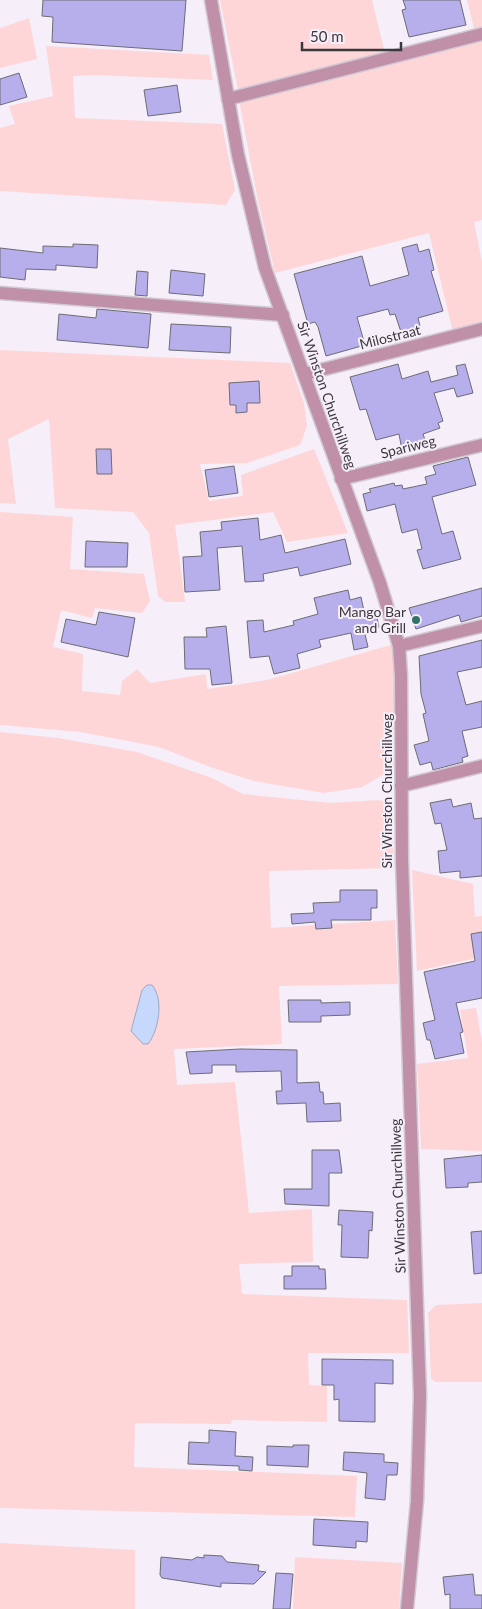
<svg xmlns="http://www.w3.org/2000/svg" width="482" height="1609" viewBox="0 0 482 1609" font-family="Lato,sans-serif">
  <rect width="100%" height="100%" fill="#f6eef8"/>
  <!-- green -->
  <path fill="#fed6d8" d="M220 0H372L385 53 238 90Z
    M467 0H482V30L475 32Z
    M29 18 37 59 0 68V28Z
    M482 39V220L474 222 482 262V324L453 332 429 233 275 273 257 196 239 100Z
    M46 46 209 55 213 80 96 75 73 76 75 118 222 124 235 190 226 205 0 191V128L15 124 9 106 53 96Z
    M0 350 290 363 304 403 307 426 300 445 247 463 200 464 209 501 243 496 241 475 314 449 348 533 287 542 273 512 175 525 185 602H165L158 596 149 533 133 512 55 508 49 419 8 439 16 504 0 503Z
    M0 512 73 517 70 569 144 574 150 601 142 613 95 608 92 618 61 610 53 647 83 654 82 691 120 695 122 681 137 669 150 683 206 674 207 689 267 680 391 645 394 655 395 768 362 787 324 793 254 781 210 767 159 747 81 732 0 725Z
    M0 732 58 738 137 752 212 778 243 794 331 803 379 800 392 804 394 868 269 871 271 928 395 920 398 984 279 986 282 1044 174 1049 177 1085 235 1082 249 1213 312 1209 313 1262 239 1264 242 1294 407 1300 409 1353H308L309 1385 327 1386V1422L232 1420 231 1424 135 1423 134 1467 357 1476 355 1517 0 1508Z
    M412 870 473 884 475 917 482 916V957L417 971Z
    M476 1008 482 1042V1151L421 1149 417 1064 468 1058 460 1010Z
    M482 1303V1382H435L431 1378 428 1313 436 1305Z
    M0 1543 135 1550V1609H0Z
    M295 1557 402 1563 399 1609H293Z"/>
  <!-- water -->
  <path fill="#c6d9fc" stroke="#9ca9c2" d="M147 985H152C164 999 159 1030 148 1044H143L131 1031 142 990Z"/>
  <!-- building -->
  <path fill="#b7afec" stroke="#6d6c76" d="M43 0H186L182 51 52 42 53 17 42 16Z
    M403 0H460L466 25 409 37 402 10 406 9Z
    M19 73 27 97 0 105V79Z
    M177 85 181 112 148 116 144 90Z
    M73 244 98 245 97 268 56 265V270L26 269 25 280 0 277V248L43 253V246L73 247Z
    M417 244 419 252 429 249 434 270 431 271 443 311 418 318 420 326 401 332 395 314 390 315 388 309 357 317 365 345 326 356 318 327 315 322 308 324 294 274 362 256 370 286 409 275 402 248Z
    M171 270 205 274 203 296 169 293Z
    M137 271 148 272 147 296 135 295Z
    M97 309 151 314 148 348 57 340 59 314 96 318Z
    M171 324 231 327 230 353 169 350Z
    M398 364 402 379 428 371 431 382 458 375 456 366 465 364 473 393 457 397 454 388 434 393 443 421 438 423 440 428 423 434 425 440 401 445 399 434 376 440 366 409 360 410 350 377Z
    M259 381 260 403H247V412L236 413V405H230L229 383Z
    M96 449H111L112 474H97Z
    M468 457 476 485 432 497 442 534 453 531 461 559 423 569 417 550 422 549 417 529 402 533 395 504 367 511 363 494 371 492 369 489 394 483 395 486 402 485 403 489 427 484 425 477 436 474 433 466Z
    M234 466 238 493 209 497 205 470Z
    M258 518 260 540 281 535 285 553 345 539 351 564 300 576 298 567 263 574 264 581 245 582 242 546 217 548 220 590 185 592 183 557 202 556 200 532 222 530 221 522Z
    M86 541 128 543 127 567H85Z
    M482 588V616L461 622 459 615 416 629 409 608Z
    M348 590 350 600 361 597 364 611 375 609 379 627 364 630 368 647 354 650 351 633 319 640 321 647 297 654 300 668 274 674 269 656 250 658 247 621 263 620 264 632 294 625 293 621 318 614 314 598Z
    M99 612 135 618 128 657 61 642 66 619 96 625Z
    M226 626 232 683 212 685 210 669H185L184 637H207L206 628Z
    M482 640V667L457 672 466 705 482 701V727L462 731 468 756 462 758 463 762 433 770 431 762 420 765 414 745 429 741 423 714 426 713 421 694 419 656Z
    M451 799 453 807 471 803 474 819 482 818V876L460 878V871L440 873 438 851 447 850 441 823 435 824 430 803Z
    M340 890H377V908H371V920H331L332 928 316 929 315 922 292 924 291 914 314 913 313 903 340 902Z
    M482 932V998L456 1003 463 1032 460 1033 464 1053 435 1059 430 1040H427L423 1023 435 1020 424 972 475 961 471 934Z
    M288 1000H321V1003L350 1002V1015L321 1016V1022H289Z
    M240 1049 297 1050V1083L319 1082 320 1092H323L324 1104 340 1103 341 1121 307 1122 306 1103 277 1104 276 1091H282L281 1071 236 1072V1065H212V1073L190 1074 186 1052Z
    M312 1150H339L342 1173H329V1206L285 1204 284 1189H312Z
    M482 1155V1182L468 1183V1187L446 1188 444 1159Z
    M339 1210 373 1212 372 1231 369 1230 368 1258 341 1257 342 1225H338Z
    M482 1231V1273L474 1274 471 1232Z
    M292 1266H319V1269H325L326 1289H284V1276H292Z
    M322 1359 393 1360V1384L375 1383V1422L339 1421V1399L334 1400V1385H322Z
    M209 1430 236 1432 235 1456 253 1457 252 1471 239 1470V1466L188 1464 189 1442 209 1443Z
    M293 1445H309L308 1467 267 1465V1446L293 1447Z
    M344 1452 384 1454V1462L398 1463 397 1475H387L385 1500 365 1498 367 1473 343 1470Z
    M314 1519 368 1522 367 1542 356 1541V1548L313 1545Z
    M204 1555 222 1556 227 1562 259 1565 258 1571 266 1572 254 1584 221 1583V1587L162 1578 160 1575 161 1557 192 1560 197 1557 204 1558Z
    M276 1573 293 1574 290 1609H273Z
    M473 1574 475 1595H482V1609H450V1594L445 1595 443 1577Z"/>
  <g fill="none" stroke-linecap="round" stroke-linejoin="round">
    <defs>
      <path id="minor" d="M228 99 482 34
        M0 293 283 315
        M305 374 482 329
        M341 479 482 445
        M399 646 482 626
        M401 786 482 766"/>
      <path id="tertiary" d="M211 0 238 155 265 268 380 583 399 646 401 675 402 860 420 1396 417 1501 407 1609"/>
    </defs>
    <!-- minor casing -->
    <use href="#minor" stroke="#d1cad2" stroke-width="15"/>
    <!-- tertiary casing -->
    <use href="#tertiary" stroke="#d1cad2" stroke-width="15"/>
    <!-- minor -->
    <use href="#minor" stroke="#c090a9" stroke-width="12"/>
    <!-- tertiary -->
    <use href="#tertiary" stroke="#c090a9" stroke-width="12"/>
  </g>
  <!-- markers -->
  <circle fill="#2f7467" stroke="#f6eef8" stroke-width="2" cx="416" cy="620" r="5"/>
  <g text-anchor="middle" stroke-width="4" stroke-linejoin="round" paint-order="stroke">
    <!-- street labels -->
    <g font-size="14" fill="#3b383c" stroke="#f6eef8">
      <text transform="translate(390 337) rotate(-14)" y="5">Milostraat</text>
      <text transform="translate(327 395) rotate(71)" y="5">Sir Winston Churchillweg</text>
      <text transform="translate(408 447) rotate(-14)" y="5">Spariweg</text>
      <text transform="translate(387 791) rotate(-90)" y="5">Sir Winston Churchillweg</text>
      <text transform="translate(398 1196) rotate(-92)" y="5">Sir Winston Churchillweg</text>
    </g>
    <!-- poi labels -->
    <g font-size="14" fill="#3b383c" stroke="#f6eef8" text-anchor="end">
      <text x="406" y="617">Mango Bar<tspan x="406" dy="16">and Grill</tspan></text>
    </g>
  </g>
  <!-- scale -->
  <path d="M302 42v8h99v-8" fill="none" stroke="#3b383c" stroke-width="2.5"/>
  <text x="310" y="42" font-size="15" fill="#3b383c" stroke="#f6eef8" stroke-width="4" paint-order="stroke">50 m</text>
</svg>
